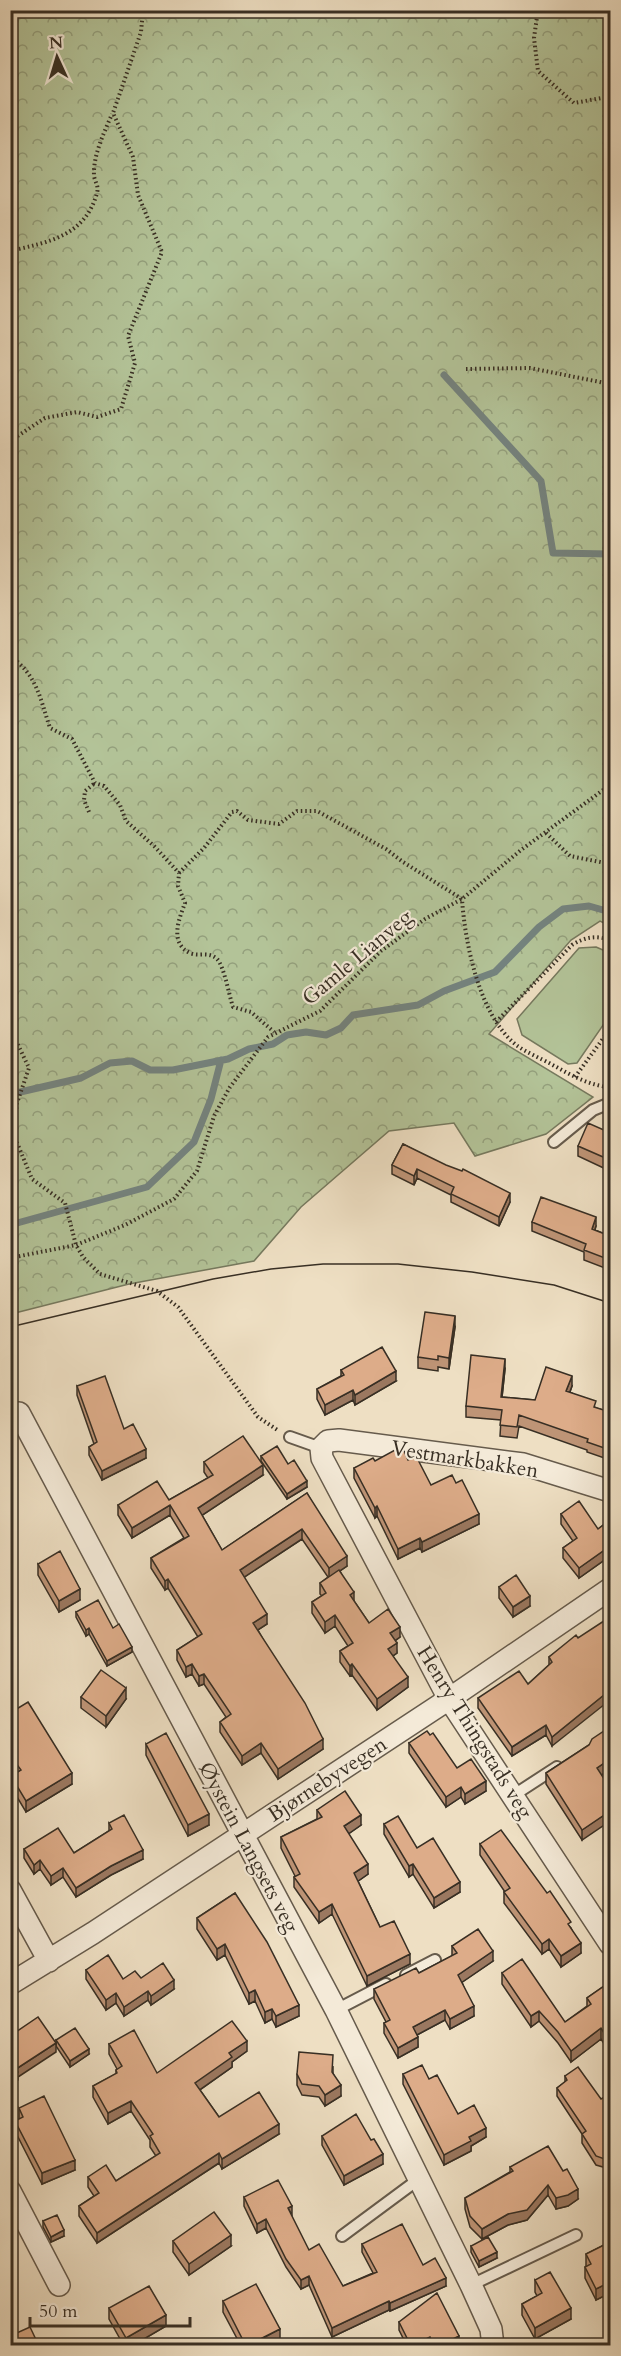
<svg xmlns="http://www.w3.org/2000/svg" width="621" height="2356" viewBox="0 0 621 2356" font-family="Cardo,serif">
  <defs>
    <pattern id="forest-crowns" width="20" height="18" patternUnits="userSpaceOnUse" patternTransform="scale(1.5)"><rect width="20" height="18" fill="#b3c398"/><path d="M2 6a3 3 0 1 1 6 0M12 15a3 3 0 1 1 6 0" fill="none" stroke="#939f7c"/></pattern>
  </defs>
  <rect width="100%" height="100%" fill="#eedfc3"/>
  <filter id="stains"><feTurbulence type="fractalNoise" baseFrequency=".00333" numOctaves="4"/><feColorMatrix values="0 0 0 0 .2 0 0 0 0 .09 0 0 0 0 .02 0 0 0 .5 -.17"/></filter>
  <radialGradient id="worn" r=".72"><stop offset=".6" stop-color="#630" stop-opacity="0"/><stop offset="1" stop-color="#630" stop-opacity=".3"/></radialGradient>
  <!-- forest -->
  <path fill="url(#forest-crowns)" stroke="#76795e" stroke-width="1.5" d="M11 10 610 11V926L600 921 571 940 489 1034 593 1097 546 1134 475 1156 454 1123 389 1131 301 1207 254 1261 129 1284 11 1314Z"/>
  <!-- green -->
  <path fill="#b3c398" stroke="#76795e" stroke-width="1.5" d="M596 947 610 953V1015L577 1063 568 1064 522 1035 517 1019 579 948Z"/>
  <g fill="none" stroke-linecap="round" stroke-linejoin="round">
    <!-- stream -->
    <path stroke="#74837f" stroke-width="7" d="M444 375 541 481 553 553 610 554
      M10 1085 16 1093 81 1078 110 1063 132 1061 150 1070H173L228 1059 249 1049 273 1044 287 1035 306 1032 326 1035 341 1028 353 1015 418 1005 444 991 495 972 539 927 563 909 589 906 610 912
      M10 1225 147 1187 194 1142 211 1099 221 1060"/>
    <defs>
      <path id="service" d="M554 1142 593 1110 610 1103
        M290 1437 321 1448
        M514 1795 557 1767
        M406 1975 435 1960
        M336 2010 386 1984
        M342 2236 419 2179
        M471 2285 576 2235"/>
      <path id="minor" d="M19 1413 336 2010 471 2285 491 2329 493 2346
        M610 1491 523 1464 339 1440 328 1441 321 1448 322 1458 449 1699 610 1944
        M10 1890 49 1961
        M10 1984 93 1933 449 1699 610 1589
        M10 2191 59 2285"/>
    </defs>
    <!-- service casing -->
    <use href="#service" stroke="#665b4c" stroke-width="14"/>
    <!-- minor casing -->
    <use href="#minor" stroke="#665b4c" stroke-width="24"/>
    <!-- path -->
    <path stroke="#382f24" stroke-width="4" stroke-dasharray="1.5 3" stroke-linecap="butt" d="M538 10 534 38 538 71 574 103 607 97 610 102
      M10 163 14 167
      M10 251C49 242 85 236 97 193 99 186 95 182 94 176 93 155 104 133 112 114
      M466 369 530 368 610 384
      M10 441 45 418 77 412 97 417 121 409 135 363 128 336 162 252 138 195 133 157 113 113 141 32 143 10
      M10 656C37 675 40 698 50 728L72 739 95 783 104 786 120 805 126 821 155 847 179 873 178 886 185 903C179 919 169 943 190 953 199 957 209 951 217 959 224 966 229 995 233 1007L251 1012 274 1032
      M89 812 84 800 85 791 95 783
      M546 833 570 856 610 864
      M179 873 204 848 232 812 237 811 248 820 279 824 297 811H317L386 849 403 862 462 899C465 943 479 1014 515 1044 525 1052 540 1058 551 1064 569 1074 586 1084 607 1087
      M496 1022 572 945C585 937 596 935 610 940
      M10 1028 29 1068 17 1103 13 1133 32 1179 65 1203 76 1245 83 1257 100 1274 157 1291 178 1307 258 1417 279 1431
      M604 1039 610 1044
      M575 1077 610 1029
      M10 1258 76 1245 125 1225 174 1199 197 1171 214 1116 230 1087 268 1037 320 1011 381 951 425 919 462 899 521 850 610 785"/>
    <!-- service -->
    <use href="#service" stroke="#f4ead8" stroke-width="10"/>
    <!-- minor -->
    <use href="#minor" stroke="#f4ead8" stroke-width="21"/>
    <!-- tram -->
    <path stroke="#382f24" stroke-width="1.5" d="M10 1327 213 1279 271 1269 323 1264H398L472 1272 554 1285 610 1303"/>
  </g>
  <!-- wall -->
  <path fill="#be9476" stroke="#382f24" stroke-width="1.5" d="M610 1119V1171L578 1156V1146L606 1131Z
    M403 1144 510 1202 499 1226 451 1202V1195L417 1178 414 1185 392 1174V1165Z
    M532 1222 596 1226 595 1230 610 1236V1270L584 1260V1252L532 1231Z
    M455 1327 449 1369 438 1367V1371L418 1368V1357Z
    M505 1369 502 1397 535 1400 572 1386 570 1392 596 1408 610 1412V1460L587 1452V1450L519 1426 517 1438 500 1436 501 1420 466 1417V1406Z
    M341 1370 396 1381 355 1405 353 1400 325 1415 317 1399V1389L341 1376Z
    M77 1386 124 1429 146 1458 102 1480 89 1455V1447L94 1444 77 1395Z
    M261 1456 288 1464 307 1487 287 1499 261 1461Z
    M408 1460 431 1485 456 1483 479 1524 422 1552 420 1548 398 1559 377 1516 375 1518 354 1478V1468L375 1461Z
    M204 1462 263 1475 202 1515 222 1550 307 1493 347 1566 340 1571 354 1601 369 1623 400 1637 395 1641 397 1653 393 1656 408 1687 377 1710 352 1675 350 1676 340 1662V1651L348 1646 335 1626 325 1633 312 1613V1602L322 1596 320 1594V1583L328 1577 302 1539 244 1577 267 1624 258 1630 323 1749 278 1779 261 1753 242 1765 220 1732V1722L226 1717 204 1684 199 1686 192 1674 186 1677 177 1660V1650L198 1637 168 1588 165 1590 151 1568V1558L184 1538 170 1515 132 1538 118 1515V1505L169 1500 208 1478 204 1472Z
    M561 1514 598 1529 610 1520V1556L579 1578 563 1558V1548L573 1541 561 1524Z
    M38 1564 80 1600 59 1612 38 1575Z
    M499 1587 530 1606 513 1617 499 1598Z
    M76 1612 132 1652 107 1666 89 1634 86 1636 76 1617Z
    M578 1638 552 1746 546 1735 512 1756 478 1708V1698L528 1684 549 1665V1657Z
    M81 1697 126 1699 106 1727 81 1708Z
    M10 1713 72 1784 26 1812 11 1787V1776L15 1773 10 1766Z
    M610 1727V1769L602 1775 582 1840 546 1784V1773L589 1745Z
    M409 1743 457 1768 486 1791 465 1804 461 1797 446 1807 409 1753Z
    M146 1744 209 1825 188 1836 146 1755Z
    M317 1810 361 1825 348 1834 368 1874 358 1881 380 1927 410 1964 367 1986 332 1914 319 1923 294 1887V1877L295 1876 281 1848V1837L317 1819Z
    M109 1823 143 1859 111 1875 76 1897 63 1877 51 1885 40 1869 34 1874 24 1858V1849L74 1853 109 1831Z
    M384 1824 417 1848 460 1892 434 1908 413 1874 409 1877 384 1834Z
    M480 1844 571 1928 581 1953 561 1967 549 1949 542 1954 504 1903V1892H505L480 1855Z
    M610 1853V1875L606 1867V1856Z
    M235 1893 299 2016 276 2027 272 2019 265 2023 255 2001 249 2004 225 1955 217 1960 197 1929V1918Z
    M452 1946 493 1961 462 1982 474 2016 450 2029 445 2020 417 2035 418 2047 398 2058 384 2033V2023L386 2022 374 1999V1989L419 1973 452 1956Z
    M86 1970 123 1979 141 1978 174 1989 151 2005 148 2000 124 2016 116 2003 106 2010 86 1979Z
    M502 1973 565 2022 587 2006V1998L610 1982V2053L601 2039 571 2062 558 2043 539 2021 531 2027 502 1984Z
    M56 2040 89 2054 70 2067 56 2046Z
    M109 2044 157 2073 247 2051 232 2062V2067L200 2090 219 2117 279 2134 222 2169 219 2163 97 2243 79 2216V2206L94 2196 88 2187V2177L116 2181 156 2156 150 2147V2140L131 2111 108 2124 93 2097V2086L116 2074V2070L117 2069 109 2054Z
    M333 2067V2073L341 2096 325 2106 319 2097 302 2095 297 2085V2074Z
    M403 2074 429 2079 458 2114 486 2137 471 2146V2151L444 2165 403 2084Z
    M565 2076 601 2099H610V2169L596 2165 582 2143V2134L557 2096V2088L565 2082Z
    M19 2108 75 2170 42 2184 15 2131V2121L19 2119Z
    M322 2136 371 2140 383 2164 344 2185 322 2145Z
    M510 2167 578 2199 568 2206 556 2209 548 2195 527 2220 508 2225 482 2239 470 2227 465 2209V2198L510 2172Z
    M244 2197 309 2250 343 2286 373 2273 362 2252V2244L423 2265 446 2286 390 2311 389 2310 332 2337 309 2285 301 2289 286 2267 266 2228 257 2233 244 2206Z
    M43 2221 64 2236 51 2242 43 2227Z
    M173 2241 231 2246 189 2275 173 2252Z
    M610 2242V2293L596 2300 585 2278V2267L586 2266V2254Z
    M471 2246 497 2258 479 2267 471 2252Z
    M535 2280 571 2319 535 2339 522 2315V2304L537 2296 535 2292Z
    M223 2301 280 2340 269 2346H241L223 2312Z
    M109 2308 166 2326 132 2346H124L109 2319Z
    M399 2322 459 2343 454 2346H430V2344L427 2346H407L399 2330Z"/>
  <!-- shaded-wall -->
  <path fill="#9b7860" stroke="#382f24" stroke-width="1.5" d="M417 1169V1178L414 1185V1176Z
    M510 1193V1202L499 1226V1217Z
    M596 1217V1226L592 1238V1229Z
    M455 1316V1327L449 1369V1358Z
    M505 1359V1369L501 1407V1397Z
    M396 1371V1381L355 1405V1395Z
    M572 1376V1386L566 1402V1391Z
    M353 1390V1400L325 1415V1405Z
    M146 1449V1458L102 1480V1471Z
    M263 1465V1475L198 1518V1508Z
    M307 1481V1487L287 1499V1494Z
    M170 1505V1515L132 1538V1528Z
    M377 1506V1516L375 1518V1508Z
    M479 1514V1524L422 1552V1542Z
    M302 1529V1539L240 1580V1570Z
    M420 1538V1548L398 1559V1549Z
    M610 1546V1556L579 1578V1568Z
    M347 1556V1566L329 1578V1568Z
    M168 1579V1588L165 1590V1581Z
    M16 1586V1596L10 1600V1590Z
    M80 1589V1600L59 1612V1601Z
    M354 1592V1603L350 1595Z
    M530 1596V1606L513 1617V1607Z
    M267 1614V1624L253 1633V1623Z
    M335 1615V1626L325 1633V1622Z
    M400 1627V1637L390 1644V1633Z
    M89 1628V1634L86 1636V1630Z
    M397 1643V1653L388 1659V1649Z
    M132 1647V1652L107 1666V1661Z
    M610 1652V1661L605 1655Z
    M192 1664V1674L186 1677V1667Z
    M352 1664V1675L350 1676V1666Z
    M204 1674V1684L199 1686V1676Z
    M408 1677V1687L377 1710V1699Z
    M126 1688V1699L106 1727V1716Z
    M610 1690V1700L552 1746V1737Z
    M546 1725V1735L512 1756V1747Z
    M323 1739V1749L278 1779V1769Z
    M261 1743V1753L242 1765V1756Z
    M610 1759V1769L597 1778V1768Z
    M72 1773V1784L26 1812V1801Z
    M486 1781V1791L465 1804V1794Z
    M461 1787V1797L446 1807V1797Z
    M610 1811V1821L582 1840V1830Z
    M209 1814V1825L188 1836V1825Z
    M361 1815V1825L344 1837V1826Z
    M143 1850V1859L111 1875 76 1897V1888L111 1866Z
    M40 1860V1869L34 1874V1865Z
    M368 1864V1874L354 1884V1873Z
    M413 1864V1874L409 1877V1866Z
    M63 1868V1877L51 1885V1876Z
    M460 1882V1892L434 1908V1898Z
    M332 1904V1914L319 1923V1912Z
    M549 1939V1949L542 1954V1944Z
    M581 1943V1953L561 1967V1956Z
    M225 1944V1955L217 1960V1949Z
    M493 1951V1961L458 1985V1975Z
    M410 1954V1964L367 1986V1976Z
    M174 1980V1989L151 2005V1996Z
    M255 1990V2001L249 2004V1993Z
    M148 1991V2000L124 2016V2007Z
    M116 1993V2003L106 2010V2000Z
    M299 2005V2016L276 2027V2016Z
    M474 2006V2016L450 2029V2019Z
    M272 2009V2019L265 2023V2012Z
    M445 2010V2020L413 2037V2027Z
    M539 2011V2021L531 2027V2016Z
    M601 2028V2039L571 2062V2051Z
    M418 2037V2047L398 2058V2048Z
    M247 2041V2051L232 2062V2067L195 2093V2083L229 2053Z
    M56 2043V2052L18 2077V2080L10 2087V2078L16 2069Z
    M89 2049V2054L70 2067V2061Z
    M341 2085V2096L325 2106V2095Z
    M131 2101V2111L108 2124V2113Z
    M279 2124V2134L222 2169V2159Z
    M486 2128V2137L471 2146V2151L444 2165V2155L469 2137Z
    M219 2153V2163L97 2243V2233Z
    M383 2154V2164L344 2185V2176Z
    M75 2160V2170L42 2184V2173Z
    M548 2185V2195L527 2220 508 2225 482 2239V2229L508 2214Z
    M578 2189V2199L568 2206 556 2209V2198Z
    M292 2206V2215L288 2208Z
    M266 2219V2228L257 2233V2224Z
    M14 2220V2230L10 2232V2222Z
    M64 2230V2236L51 2242V2237Z
    M231 2235V2246L189 2275V2264Z
    M497 2252V2258L479 2267V2261Z
    M309 2276V2285L301 2289V2280Z
    M446 2278V2286L390 2311V2303Z
    M610 2282V2293L596 2300V2289Z
    M13 2291V2299L10 2301V2292Z
    M389 2301V2310L332 2337V2328Z
    M571 2308V2319L535 2339V2328Z
    M166 2315V2326L132 2346H126V2338Z
    M280 2329V2340L269 2346H248Z
    M459 2336V2343L454 2346H439Z
    M430 2337V2344L427 2346H412Z"/>
  <!-- building -->
  <path fill="#ddac89" stroke="#382f24" stroke-width="1.5" d="M610 1119V1160L578 1146 588 1123 606 1131Z
    M403 1144 446 1165 462 1171 463 1169 510 1193 499 1217 451 1194 454 1187 417 1169 414 1176 392 1165Z
    M541 1197 596 1217 592 1229 610 1236V1260L584 1250 586 1244 532 1222Z
    M425 1312 455 1316 449 1358 438 1356V1360L418 1357Z
    M382 1347 396 1371 355 1395 353 1390 325 1405 317 1389 344 1375 341 1370Z
    M471 1355 505 1359 501 1397 535 1400 546 1367 572 1376 566 1391 596 1401 594 1407 610 1412V1450L587 1442 588 1439 519 1415 517 1427 500 1425 502 1410 466 1406Z
    M105 1376 124 1429 133 1424 146 1449 102 1471 89 1447 97 1442 77 1386Z
    M243 1436 263 1465 198 1508 222 1550 307 1493 347 1556 329 1568 302 1529 240 1570 267 1614 253 1623 305 1703 323 1739 278 1769 261 1743 242 1756 220 1722 231 1714 204 1674 199 1676 192 1664 186 1667 177 1650 202 1634 168 1579 165 1581 151 1558 189 1536 170 1505 132 1528 118 1505 157 1481 169 1500 213 1475 204 1462Z
    M277 1446 288 1464 294 1460 307 1481 287 1494 261 1456Z
    M395 1450 404 1451 408 1460 416 1456 431 1485 452 1475 456 1483 462 1480 479 1514 422 1542 420 1538 398 1549 377 1506 375 1508 354 1468 373 1458 375 1461Z
    M579 1501 598 1529 610 1520V1546L579 1568 563 1548 577 1538 561 1514Z
    M60 1551 80 1589 59 1601 38 1564Z
    M339 1570 354 1592 350 1595 369 1623 388 1609 400 1627 390 1633 397 1643 388 1649 408 1677 377 1699 352 1664 350 1666 340 1651 353 1643 335 1615 325 1622 312 1602 326 1593 320 1583Z
    M516 1575 530 1596 513 1607 499 1587Z
    M10 1576 16 1586 10 1590Z
    M98 1600 113 1628 119 1624 132 1647 107 1661 89 1628 86 1630 76 1612Z
    M610 1617V1652L605 1655 610 1662V1690L552 1737 546 1725 512 1747 478 1698 519 1671 528 1684 552 1662 549 1657 576 1635 578 1638Z
    M101 1670 126 1688 106 1716 81 1697Z
    M28 1702 72 1773 26 1801 11 1776 21 1770 10 1755V1713Z
    M610 1727V1759L597 1768 610 1788V1811L582 1830 546 1773 589 1745 592 1739Z
    M427 1731 430 1735 433 1733 457 1768 471 1759 486 1781 465 1794 461 1787 446 1797 409 1743Z
    M166 1733 209 1814 188 1825 146 1744Z
    M345 1791 361 1815 344 1826 368 1864 354 1873 380 1927 394 1921 410 1954 367 1976 332 1904 319 1912 294 1877 300 1874 281 1837 322 1817 317 1810Z
    M124 1815 143 1850 111 1866 76 1888 63 1868 51 1876 40 1860 34 1865 24 1849 58 1828 74 1853 112 1829 109 1823Z
    M398 1816 417 1848 433 1838 460 1882 434 1898 413 1864 409 1866 384 1824Z
    M501 1830 547 1893 550 1891 571 1922 568 1924 581 1943 561 1956 549 1939 542 1944 504 1892 510 1888 480 1844Z
    M610 1853V1864L606 1856Z
    M235 1893 267 1942 299 2005 276 2016 272 2009 265 2012 255 1990 249 1993 225 1944 217 1949 197 1918Z
    M478 1929 493 1951 458 1975 474 2006 450 2019 445 2010 413 2027 418 2037 398 2048 384 2023 390 2020 374 1989 416 1968 419 1973 457 1953 452 1946Z
    M108 1955 123 1979 135 1971 141 1978 163 1963 174 1980 151 1996 148 1991 124 2007 116 1993 106 2000 86 1970Z
    M522 1959 565 2022 591 2004 587 1998 610 1982V2043L601 2028 571 2051 558 2032 539 2011 531 2016 502 1973Z
    M38 2017 56 2043 16 2069 18 2072 10 2078V2036Z
    M232 2021 247 2041 229 2053 232 2057 195 2083 219 2117 259 2092 279 2124 222 2159 219 2153 97 2233 79 2206 99 2193 88 2177 106 2165 116 2181 160 2153 150 2136 153 2134 131 2101 108 2113 93 2086 117 2073 116 2070 122 2066 109 2044 134 2030 157 2073Z
    M75 2028 89 2049 70 2061 56 2040Z
    M299 2052 333 2055 332 2072 341 2085 325 2095 319 2086 302 2084 297 2074Z
    M422 2065 429 2079 437 2075 458 2114 474 2105 486 2128 469 2137 471 2141 444 2155 403 2074Z
    M578 2067 601 2099 608 2095 610 2099V2161L596 2156 582 2134 586 2131 557 2088 567 2080 565 2076Z
    M44 2096 75 2160 42 2173 15 2121 23 2117 19 2108Z
    M356 2114 371 2140 374 2139 383 2154 344 2176 322 2136Z
    M548 2146 563 2171 567 2169 578 2189 568 2195 556 2198 548 2185 527 2210 508 2214 482 2229 470 2216 465 2198 513 2171 510 2167Z
    M278 2180 292 2206 288 2208 309 2250 319 2244 343 2286 377 2272 362 2244 402 2224 423 2265 435 2258 446 2278 390 2303 389 2301 332 2328 309 2276 301 2280 286 2259 266 2219 257 2224 244 2197Z
    M214 2212 231 2235 189 2264 173 2241Z
    M10 2213 14 2220 10 2222Z
    M57 2215 64 2230 51 2237 43 2221Z
    M488 2237 497 2252 479 2261 471 2246Z
    M610 2242V2282L596 2289 585 2267 591 2264 586 2254Z
    M550 2272 571 2308 535 2328 522 2304 542 2293 535 2280Z
    M256 2284 280 2329 246 2346 223 2301Z
    M149 2286 166 2315 126 2338 109 2308Z
    M437 2293 459 2336 439 2346H434L430 2337 411 2346 399 2322Z
    M30 2327 39 2346H10V2336Z"/>
  <g text-anchor="middle" stroke-width="4.5" stroke-linejoin="round" paint-order="stroke">
    <!-- street labels -->
    <g font-size="21" fill="#382f24" stroke="#f4ead8">
      <text transform="translate(357 957) rotate(-40)" y="7">Gamle Lianveg</text>
      <text transform="translate(465 1459) rotate(9)" y="7">Vestmarkbakken</text>
      <text transform="translate(475 1732) rotate(58)" y="7">Henry Thingstads veg</text>
      <text transform="translate(327 1779) rotate(-33)" y="7">Bjørnebyvegen</text>
      <text transform="translate(249 1847) rotate(62)" y="7">Øystein Langsets veg</text>
    </g>
  </g>
  <!-- margin -->
  <rect width="621" height="2356" fill="none" stroke="#eedfc3" stroke-width="36"/>
  <rect x="12" y="12" width="597" height="2332" fill="none" stroke="#382f24" stroke-width="3"/>
  <rect x="18" y="18" width="585" height="2320" fill="none" stroke="#382f24" stroke-width="1.5"/>
  <!-- north arrow -->
  <g transform="translate(57 57) rotate(356)" stroke="#f4ead8" stroke-width="4.5" paint-order="stroke">
  <path d="M0-4.5L10 22L0 15L-10 22Z" fill="#382f24"/>
  <text y="-9" font-size="16" font-weight="bold" text-anchor="middle" fill="#382f24">N</text>
  </g>
  <!-- scale -->
  <path d="M30 2317v9h160v-9" fill="none" stroke="#382f24" stroke-width="3"/>
  <text x="39" y="2317" font-size="18" fill="#382f24" stroke="#f4ead8" stroke-width="4.5" paint-order="stroke">50 m</text>
  <rect width="100%" height="100%" filter="url(#stains)"/>
  <rect width="100%" height="100%" fill="url(#worn)"/>
</svg>
